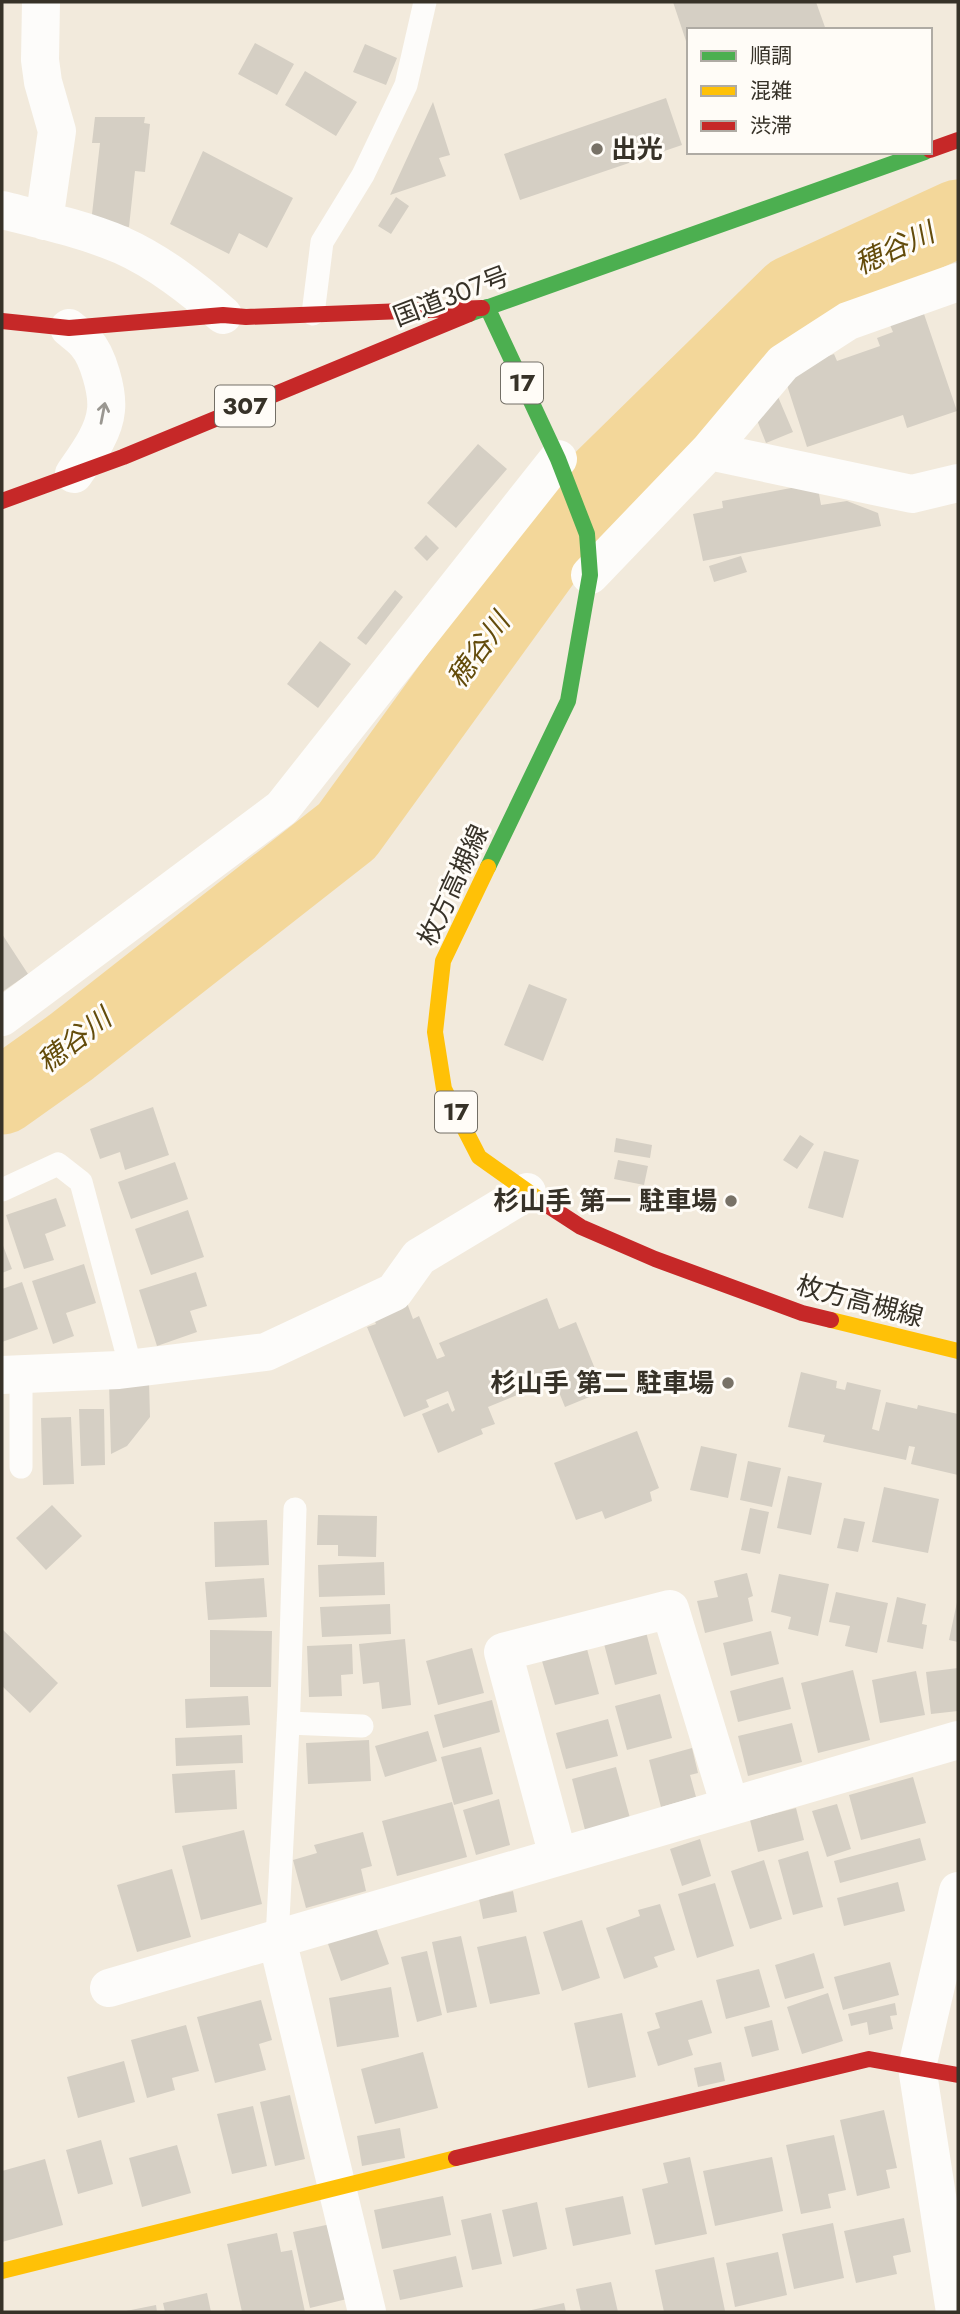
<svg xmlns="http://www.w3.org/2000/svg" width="960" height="2314" viewBox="0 0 960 2314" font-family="Jost,'Noto Sans JP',sans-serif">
  <rect width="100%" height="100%" fill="#f2eadc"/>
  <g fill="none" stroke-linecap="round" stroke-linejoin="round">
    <!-- river -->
    <path stroke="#f3d79a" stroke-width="77" d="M2 1096 71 1047 347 831 599 483 792 294 958 218"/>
  </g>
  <!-- building -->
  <path fill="#d5cfc4" d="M673 2H816L826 30H689L688 47Z
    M255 43 294 64 277 95 238 74Z
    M365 44 397 58 386 85 353 72Z
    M305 71 357 102 336 136 285 105Z
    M666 98 682 145 520 200 504 154Z
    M433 102 450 155 439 158 446 176 390 195Z
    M95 117H145L144 123 150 124 145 172 135 171 129 227 91 223 100 143H92Z
    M203 151 293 198 267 248 239 233 229 254 170 224Z
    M396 197 409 206 391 234 378 226Z
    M924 314 957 411 907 428 903 415 807 447 784 376 799 366 834 354 837 361 880 346 877 338 893 332 890 325Z
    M776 392 793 432 766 443 750 402Z
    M478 444 507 469 456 528 427 503Z
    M817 483 821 505 847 501 878 513 881 526 703 561 693 514 723 508 722 501Z
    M426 535 439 548 427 561 414 548Z
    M741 556 747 572 714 582 709 566Z
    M395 590 403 597 366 645 357 638Z
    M320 641 351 664 318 708 287 684Z
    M2 934 28 974 2 992Z
    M529 984 567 999 543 1061 504 1045Z
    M153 1107 169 1155 125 1170 120 1152 100 1159 90 1129Z
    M800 1135 814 1144 797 1169 783 1160Z
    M616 1138 652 1145 650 1158 614 1152Z
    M824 1151 859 1160 843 1218 808 1208Z
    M618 1160 648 1166 644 1185 614 1179Z
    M175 1162 188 1199 131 1219 118 1182Z
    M56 1198 66 1226 45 1234 54 1260 24 1269 6 1215Z
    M188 1210 204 1257 151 1275 135 1229Z
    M2 1243 12 1269 2 1273Z
    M84 1264 96 1303 66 1313 74 1336 53 1344 32 1281Z
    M196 1272 207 1306 190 1311 197 1332 157 1346 139 1290Z
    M22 1282 38 1329 2 1342V1289Z
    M547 1298 559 1329 576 1322 604 1391 565 1407 554 1380 488 1407 495 1424 481 1429 483 1434 438 1453 422 1414 448 1403 452 1412 455 1410 448 1391 426 1400 429 1407 404 1417 367 1327 376 1324 373 1317 407 1303 413 1319 419 1316 437 1359 445 1356 439 1343Z
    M801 1372 837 1381 836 1388 845 1390 847 1382 881 1390 872 1429 879 1431 886 1402 917 1409 918 1405 958 1414V1475L911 1464 915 1447 909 1446 906 1460 823 1442 825 1435 788 1427Z
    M149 1381 150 1417 127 1446 111 1454 109 1383Z
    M79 1409H104L105 1465 81 1466Z
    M71 1417 74 1484 43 1485 41 1418Z
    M637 1431 659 1488 650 1492 652 1501 605 1519 602 1511 576 1520 554 1463Z
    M701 1446 737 1454 728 1498 690 1490Z
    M748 1461 781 1468 772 1507 740 1500Z
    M788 1476 822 1483 811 1535 777 1528Z
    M884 1487 939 1499 928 1553 872 1542Z
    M52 1505 82 1536 46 1570 16 1538Z
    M750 1508 769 1512 760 1554 741 1550Z
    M318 1515 377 1516 376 1557 338 1556V1545H317Z
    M844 1518 865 1522 858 1552 837 1548Z
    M267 1520 269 1565 215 1567 214 1522Z
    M384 1562 385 1595 319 1597 318 1565Z
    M747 1573 753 1596 748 1598 753 1621 705 1633 697 1601 718 1597 714 1581Z
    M779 1574 829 1584 818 1636 788 1629 791 1617 771 1612Z
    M264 1578 267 1617 208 1620 205 1582Z
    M836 1592 888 1603 877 1653 845 1646 850 1626 829 1622Z
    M897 1597 926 1604 922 1624 927 1625 923 1649 887 1642Z
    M957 1602H958V1642L949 1640Z
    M390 1604 391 1634 322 1637 320 1607Z
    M2 1629 58 1683 30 1713 2 1686Z
    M210 1630 272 1631 271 1687H210Z
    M771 1631 779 1664 731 1676 723 1643Z
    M646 1632 657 1674 615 1685 604 1644Z
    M405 1639 411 1705 382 1709 379 1682 363 1684 359 1644Z
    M352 1644 353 1674 341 1675 342 1696 309 1697 307 1646Z
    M472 1648 484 1693 438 1705 426 1661Z
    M587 1649 599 1694 555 1705 542 1661Z
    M958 1668V1711L931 1714 926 1672Z
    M853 1670 870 1740 818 1753 801 1683Z
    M916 1671 925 1715 880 1723 872 1680Z
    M783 1677 791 1709 738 1722 730 1691Z
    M660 1694 672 1738 627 1750 615 1706Z
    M248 1696 250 1725 186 1728 185 1699Z
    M492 1700 500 1732 443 1748 434 1715Z
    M608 1719 618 1756 566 1769 556 1733Z
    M792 1723 802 1762 748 1776 738 1736Z
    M428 1731 437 1761 385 1777 375 1746Z
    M242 1735 243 1763 176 1766 175 1738Z
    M369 1740 371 1781 308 1784 306 1743Z
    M481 1747 493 1794 454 1805 441 1757Z
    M692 1748 698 1773 690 1775 696 1797 661 1807 649 1760Z
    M616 1767 630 1818 585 1830 572 1779Z
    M235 1770 237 1809 175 1813 172 1774Z
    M913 1777 926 1823 861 1840 849 1795Z
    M499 1799 510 1845 476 1855 463 1810Z
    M452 1802 467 1857 397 1876 382 1821Z
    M837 1804 851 1849 827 1857 812 1811Z
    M796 1808 804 1840 758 1852 750 1820Z
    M244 1830 262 1904 201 1920 182 1846Z
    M363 1832 372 1866 361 1869 366 1891 306 1908 293 1860 317 1853 314 1845Z
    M920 1838 926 1860 840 1883 834 1861Z
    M700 1839 711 1876 682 1886 670 1849Z
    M808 1851 823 1907 793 1915 778 1860Z
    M764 1860 782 1919 750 1929 731 1871Z
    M172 1869 191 1937 137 1952 117 1885Z
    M898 1882 905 1911 844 1926 837 1898Z
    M715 1883 734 1946 697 1958 678 1894Z
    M513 1891 517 1912 483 1919 479 1899Z
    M660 1904 675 1950 654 1957 658 1967 624 1979 606 1928 640 1916 638 1910Z
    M582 1920 600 1978 562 1991 543 1932Z
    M375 1925 389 1964 341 1981 327 1941Z
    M461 1936 477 2007 447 2013 432 1942Z
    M526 1936 540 1994 490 2004 477 1947Z
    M427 1951 442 2015 417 2022 401 1957Z
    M814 1953 824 1988 785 1999 775 1965Z
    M890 1962 899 1995 843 2010 834 1977Z
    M759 1969 770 2007 726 2019 716 1980Z
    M391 1987 399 2037 337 2047 329 1998Z
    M828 1993 843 2041 802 2054 787 2007Z
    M261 2000 272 2040 259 2044 266 2070 215 2083 197 2017Z
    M702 2000 712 2033 688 2040 693 2055 658 2066 647 2032 660 2028 655 2013Z
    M895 2003 897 2015 890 2016 893 2029 869 2035 867 2022 851 2026 848 2014Z
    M622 2013 636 2077 588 2088 574 2023Z
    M772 2020 779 2050 752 2057 744 2027Z
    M186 2025 199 2071 172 2078 175 2090 147 2098 131 2040Z
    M423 2052 438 2108 375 2124 361 2069Z
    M124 2061 135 2102 78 2118 67 2077Z
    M721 2062 725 2081 698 2087 694 2068Z
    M290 2095 305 2159 275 2166 260 2102Z
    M253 2106 267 2166 232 2174 217 2114Z
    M884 2110 897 2168 886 2170 890 2188 857 2196 840 2120Z
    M400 2128 405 2158 362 2166 357 2136Z
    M834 2135 846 2190 828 2194 831 2208 801 2214 786 2145Z
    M101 2140 113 2184 78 2194 66 2150Z
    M177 2145 191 2193 142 2207 129 2158Z
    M690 2157 707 2234 655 2245 642 2189 668 2183 663 2163Z
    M772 2157 783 2211 715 2226 703 2171Z
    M45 2159 63 2225 2 2242V2171Z
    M443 2196 451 2235 382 2249 374 2210Z
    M623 2196 631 2234 573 2246 565 2208Z
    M537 2202 547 2249 513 2257 502 2210Z
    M491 2213 502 2264 472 2270 461 2220Z
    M904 2218 911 2252 893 2256 897 2274 856 2283 844 2231Z
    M833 2223 844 2278 794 2289 782 2234Z
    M331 2224 347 2299 310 2308 293 2232Z
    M277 2233 281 2252 292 2250 305 2312H242L227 2244Z
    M778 2252 787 2295 735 2307 726 2263Z
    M456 2256 463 2287 400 2300 393 2270Z
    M714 2257 725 2311 664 2312 655 2270Z
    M611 2282 618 2312H581L576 2289Z
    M207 2293 211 2312H165L163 2303Z
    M564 2303 566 2312H527V2311Z
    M156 2305 157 2312H126V2311Z"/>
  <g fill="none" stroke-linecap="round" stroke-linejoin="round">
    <!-- lane -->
    <path stroke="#fdfcfa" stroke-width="23" d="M313 314 322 242 363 175 406 85 425 2
      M2 1190 58 1164 81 1182 131 1368
      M21 1375V1467
      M288 1723 362 1726
      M277 1939 289 1706 295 1509"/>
    <!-- street -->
    <path stroke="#fdfcfa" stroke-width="38" d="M41 2 40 60 43 82 57 131 44 221
      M2 210C42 220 83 229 121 245 159 262 192 288 223 315
      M69 328C75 333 81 337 86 343 98 356 108 392 106 410 104 433 87 455 74 474
      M709 451 783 363 848 321 958 282
      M590 575 709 451 912 494 958 483
      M2 1017 282 808 558 459
      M2 1375 119 1370 266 1352 394 1292 419 1257 527 1192
      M558 1856 503 1652 670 1609 730 1806
      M277 1939 367 2312
      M109 1988 958 1740
      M955 2312 917 2067 958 1891"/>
    <!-- fast -->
    <path stroke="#4caf50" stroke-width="16" d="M487 307 558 459 587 534 590 575 568 701 488 867
      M469 314 925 152"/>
    <!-- slow -->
    <path stroke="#ffc107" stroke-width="16" d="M488 867 443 961 435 1032 444 1089 479 1157 544 1203
      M831 1320 958 1351
      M2 2271 456 2158"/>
    <!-- jam -->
    <path stroke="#c62828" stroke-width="16" d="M930 150 958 140
      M2 321 69 328 223 315 246 317 482 308
      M2 501 123 457 469 314
      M544 1203 581 1227 655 1259 802 1313 831 1320
      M456 2158 869 2059 958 2075"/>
  </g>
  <!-- one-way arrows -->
  <defs><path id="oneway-shaft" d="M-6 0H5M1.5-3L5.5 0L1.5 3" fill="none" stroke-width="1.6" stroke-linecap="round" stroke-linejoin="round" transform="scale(1.75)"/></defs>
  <use stroke="#9a9791" href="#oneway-shaft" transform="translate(103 413) rotate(-79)"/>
  <!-- markers -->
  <g fill="#787267" stroke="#fffcf7" stroke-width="2.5">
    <circle cx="597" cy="149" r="7"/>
    <circle cx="731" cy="1201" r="7"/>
    <circle cx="728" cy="1383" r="7"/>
  </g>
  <g text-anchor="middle" stroke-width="6" stroke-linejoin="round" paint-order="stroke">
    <!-- shield labels -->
    <g fill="#fffcf7" stroke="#736f66" stroke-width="2">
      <rect x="501" y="362.5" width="42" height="41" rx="5"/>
      <rect x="215" y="385.5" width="60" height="41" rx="5"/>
      <rect x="435" y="1091.5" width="42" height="41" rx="5"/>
    </g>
    <g font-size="24" font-weight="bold" fill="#373228">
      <text x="522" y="391">17</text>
      <text x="245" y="414">307</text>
      <text x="456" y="1120">17</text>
    </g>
    <!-- poi labels -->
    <g font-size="26" font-weight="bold" fill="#373228" stroke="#fffcf7" text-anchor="end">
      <text x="611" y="158" text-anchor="start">出光</text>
      <text x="717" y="1210">杉山手 第一 駐車場</text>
      <text x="714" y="1392">杉山手 第二 駐車場</text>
    </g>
    <!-- street labels -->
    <g font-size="26" fill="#373228" stroke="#fffcf7">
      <text transform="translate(451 296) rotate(-21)" y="9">国道307号</text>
      <text transform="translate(453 885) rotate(-65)" y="9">枚方高槻線</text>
      <text transform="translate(860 1301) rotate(15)" y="9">枚方高槻線</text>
    </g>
    <!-- water labels -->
    <g font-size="28" font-style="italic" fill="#644c0b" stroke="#fffcf7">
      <text transform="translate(894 248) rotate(-25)" y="10">穂谷川</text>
      <text transform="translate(478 650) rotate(-54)" y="10">穂谷川</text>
      <text transform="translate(74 1040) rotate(-38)" y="10">穂谷川</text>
    </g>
  </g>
  <!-- border -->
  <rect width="960" height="2314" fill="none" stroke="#373228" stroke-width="7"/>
  <!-- legend -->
  <rect x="687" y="28" width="245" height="126" fill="#fffcf7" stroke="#afaba4" stroke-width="2"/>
  <rect x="701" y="51" width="35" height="10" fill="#4caf50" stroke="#afaba4" stroke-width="2"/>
  <text x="750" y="63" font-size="21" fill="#373228">順調</text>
  <rect x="701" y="86" width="35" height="10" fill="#ffc107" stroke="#afaba4" stroke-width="2"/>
  <text x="750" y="98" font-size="21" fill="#373228">混雑</text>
  <rect x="701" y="121" width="35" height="10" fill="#c62828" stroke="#afaba4" stroke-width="2"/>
  <text x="750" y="133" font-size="21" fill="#373228">渋滞</text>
</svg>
